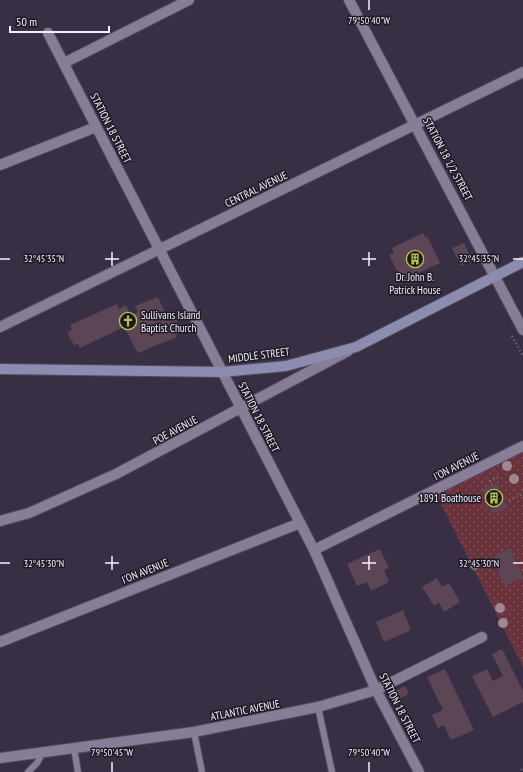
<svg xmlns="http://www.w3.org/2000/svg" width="523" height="772" viewBox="0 0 523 772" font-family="'PT Sans Narrow',sans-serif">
  <defs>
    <pattern id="park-dots" width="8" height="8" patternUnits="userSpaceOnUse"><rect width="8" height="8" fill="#6a323b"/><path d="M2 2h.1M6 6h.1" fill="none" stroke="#805058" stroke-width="1.8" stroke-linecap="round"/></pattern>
  </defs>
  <rect width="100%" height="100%" fill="#382f45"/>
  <!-- park -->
  <path fill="url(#park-dots)" d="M523 447V667L435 492Z"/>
  <!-- building -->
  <path fill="#5c4555" d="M423 233 425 237 427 236 440 263 402 281 389 255 394 253 392 248Z
    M464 243 472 261 461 266 452 248Z
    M158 297 167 317 174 314 182 332 176 335 177 337 138 353 124 327 80 348 78 344 74 345 67 332 72 330 70 325 117 304 119 309 126 305 131 316 138 312 135 306Z
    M497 483 507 508 492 514 482 489Z
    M509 548 523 577 505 586 491 558Z
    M380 549 389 568 384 570 389 582 371 591 367 582 357 586 347 564Z
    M437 578 442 587 449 583 460 602 444 612 439 603 434 606 422 587Z
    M403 610 411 630 384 642 376 622Z
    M502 649 523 691V702L493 717 472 676 487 669 493 681 503 676 492 654Z
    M445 669 474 730 451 740 444 725 438 728 432 715 443 710 427 677Z
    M405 686 409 694 399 699 395 691Z"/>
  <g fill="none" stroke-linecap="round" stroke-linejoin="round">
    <defs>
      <path id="lane" d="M318 707 332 772
        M194 732 202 772
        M74 748 78 772
        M28 772 37 763 43 752"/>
      <path id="street" d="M349 0 523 330
        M48 33 314 550 376 690 419 772
        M64 63 189 0
        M0 165 96 127
        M0 327 523 72
        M0 521 29 513 116 474 348 351
        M314 550 523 446
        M0 642 300 523
        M0 758 194 732 318 707 376 690 482 637"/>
      <path id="secondary" d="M0 369 222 372 286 366 356 347 523 262"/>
    </defs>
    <!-- lane casing -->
    <use href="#lane" stroke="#534b5d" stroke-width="8"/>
    <!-- street casing -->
    <use href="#street" stroke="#534b5d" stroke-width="12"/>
    <!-- secondary casing -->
    <use href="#secondary" stroke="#534b5d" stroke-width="12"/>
    <!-- path -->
    <path stroke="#787184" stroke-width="2.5" stroke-dasharray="1 3" stroke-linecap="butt" d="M512 336 523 356
      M492 485 490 481 498 477
      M509 500 523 494
      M521 769 522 772"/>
    <!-- lane -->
    <use href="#lane" stroke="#877d96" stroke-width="6"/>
    <!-- street -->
    <use href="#street" stroke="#877d96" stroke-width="10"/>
    <!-- secondary -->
    <use href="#secondary" stroke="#8c8cb1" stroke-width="10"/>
  </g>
  <!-- trees -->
  <g fill="#a28592">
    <circle cx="507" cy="466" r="5"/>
    <circle cx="514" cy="479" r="5"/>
    <circle cx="475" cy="565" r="5"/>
    <circle cx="500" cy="608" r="5"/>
    <circle cx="503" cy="623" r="5"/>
  </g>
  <!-- ticks -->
  <path fill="none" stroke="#f4effd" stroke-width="1.5" d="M369 0V10M112 252V266M369 252V266M0 259H10M105 259H119M362 259H376M513 259H523M112 556V570M369 556V570M0 563H10M105 563H119M362 563H376M513 563H523M112 762V772M369 762V772"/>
  <!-- icons -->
  <defs>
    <symbol id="building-ring" viewBox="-11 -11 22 22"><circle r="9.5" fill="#1e1a24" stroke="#b9c046" stroke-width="1.5"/><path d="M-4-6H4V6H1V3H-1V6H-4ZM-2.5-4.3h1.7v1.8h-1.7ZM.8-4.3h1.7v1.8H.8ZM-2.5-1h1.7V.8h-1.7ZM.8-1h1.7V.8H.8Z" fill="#b9c046"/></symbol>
    <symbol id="church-ring" viewBox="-11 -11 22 22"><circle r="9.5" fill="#1e1a24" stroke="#b9c046" stroke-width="1.5"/><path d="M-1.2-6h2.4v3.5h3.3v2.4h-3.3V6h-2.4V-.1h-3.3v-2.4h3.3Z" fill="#b9c046"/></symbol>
  </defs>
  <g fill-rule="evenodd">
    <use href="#building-ring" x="405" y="249" width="20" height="20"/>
    <use href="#church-ring" x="118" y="311" width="20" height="20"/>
    <use href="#building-ring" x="484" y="488" width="20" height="20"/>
  </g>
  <g text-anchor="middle" stroke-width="3" stroke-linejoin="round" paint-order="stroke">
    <!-- street labels -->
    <g font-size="11" fill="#f4effd" stroke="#1e1a24">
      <text transform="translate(111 128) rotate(63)" y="4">STATION 18 STREET</text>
      <text transform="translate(448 159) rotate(62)" y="4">STATION 18 1/2 STREET</text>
      <text transform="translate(256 189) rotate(-26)" y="4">CENTRAL AVENUE</text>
      <text transform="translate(259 355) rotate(-7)" y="4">MIDDLE STREET</text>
      <text transform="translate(259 417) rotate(63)" y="4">STATION 18 STREET</text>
      <text transform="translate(175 430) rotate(-28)" y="4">POE AVENUE</text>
      <text transform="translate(456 466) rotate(-27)" y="4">I'ON AVENUE</text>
      <text transform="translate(145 571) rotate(-22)" y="4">I'ON AVENUE</text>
      <text transform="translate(400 708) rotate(63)" y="4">STATION 18 STREET</text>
      <text transform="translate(245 710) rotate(-11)" y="4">ATLANTIC AVENUE</text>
    </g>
    <!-- poi labels -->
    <g font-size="11" fill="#f4effd" stroke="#1e1a24">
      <text x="415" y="281">Dr. John B.<tspan x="415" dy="13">Patrick House</tspan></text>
      <text x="141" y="319" text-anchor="start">Sullivans Island<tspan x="141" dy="13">Baptist Church</tspan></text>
      <text x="481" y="502" text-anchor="end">1891 Boathouse</text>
    </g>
  </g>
  <g font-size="10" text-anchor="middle" fill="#f4effd" stroke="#1e1a24" stroke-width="3" stroke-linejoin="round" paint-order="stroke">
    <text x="369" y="24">79°50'40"W</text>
    <text x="44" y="262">32°45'35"N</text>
    <text x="479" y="262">32°45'35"N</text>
    <text x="44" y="567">32°45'30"N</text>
    <text x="479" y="567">32°45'30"N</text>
    <text x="112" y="756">79°50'45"W</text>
    <text x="369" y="756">79°50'40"W</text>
  </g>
  <!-- scale -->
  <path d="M10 26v6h99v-6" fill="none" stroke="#f4effd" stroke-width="2"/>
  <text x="16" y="26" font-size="12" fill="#f4effd" stroke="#1e1a24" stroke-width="3" paint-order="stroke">50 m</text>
</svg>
